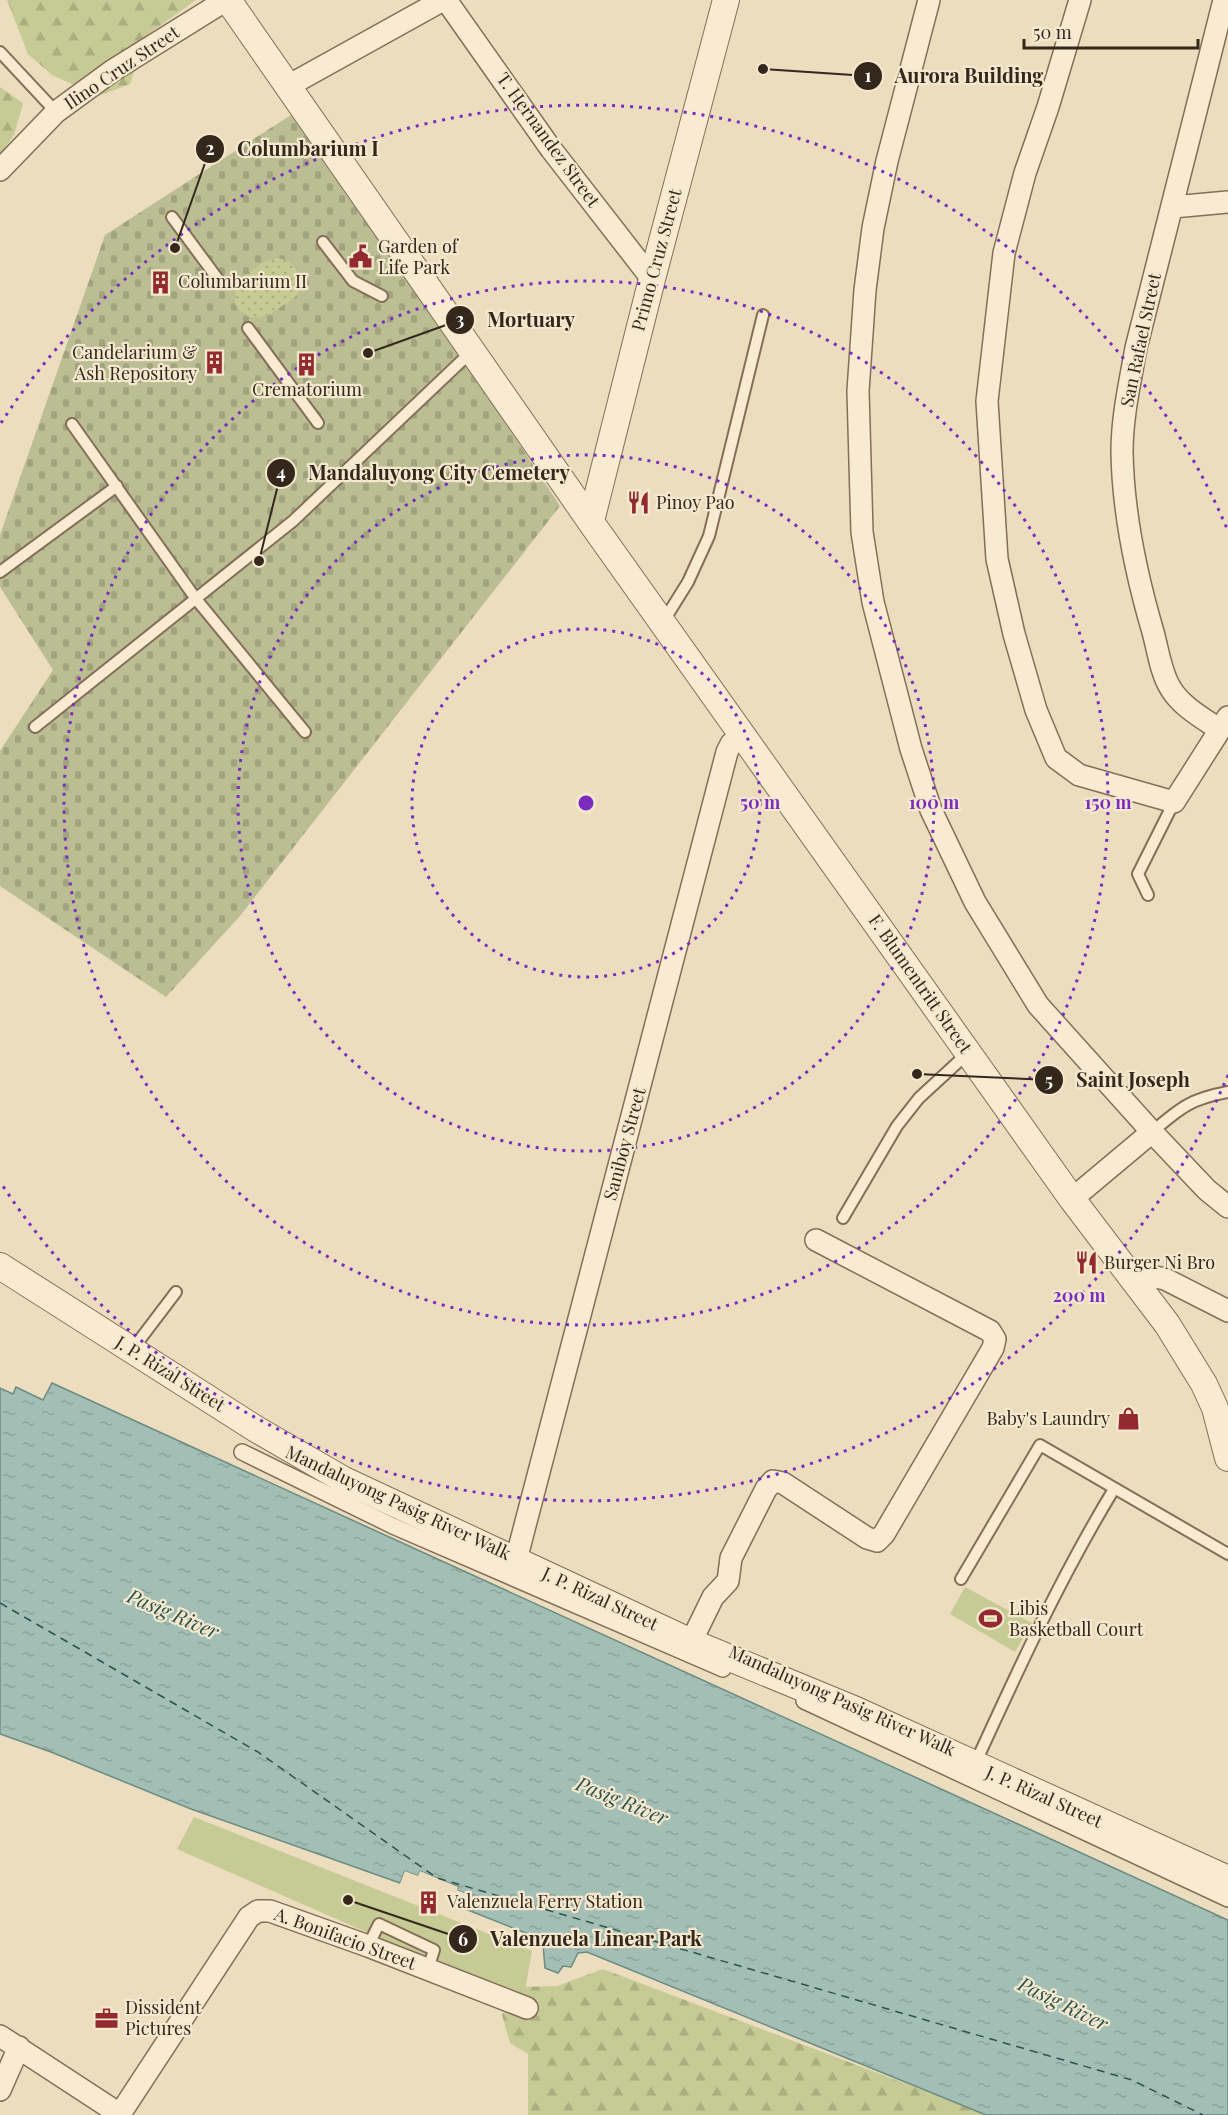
<svg xmlns="http://www.w3.org/2000/svg" width="1228" height="2115" viewBox="0 0 1228 2115" font-family="'Playfair Display',serif">
  <defs>
    <pattern id="forest-firs" width="22" height="20" patternUnits="userSpaceOnUse" patternTransform="scale(1.5)"><rect width="22" height="20" fill="#c6ca94"/><path d="M5 1l3.5 6h-7zM16 11l3.5 6h-7z" fill="#abae7f"/></pattern>
    <pattern id="cemetery-stones" width="16" height="16" patternUnits="userSpaceOnUse" patternTransform="scale(1.5)"><rect width="16" height="16" fill="#bbbe93"/><path d="M2 7V4a2 2 0 0 1 4 0v3zM10 15v-3a2 2 0 0 1 4 0v3z" fill="#a1a37e"/></pattern>
    <pattern id="garden-dots" width="8" height="8" patternUnits="userSpaceOnUse" patternTransform="scale(1.5)"><rect width="8" height="8" fill="#c6ca94"/><path d="M2 2h.1M6 6h.1" fill="none" stroke="#abae7f" stroke-width="1.8" stroke-linecap="round"/></pattern>
    <pattern id="water-ripples" width="26" height="14" patternUnits="userSpaceOnUse" patternTransform="scale(1.5)"><rect width="26" height="14" fill="#a2beb5"/><path d="M2 4q2-2 4 0t4 0M15 11q2-2 4 0t4 0" fill="none" stroke="#8ca39b"/></pattern>
  </defs>
  <rect width="100%" height="100%" fill="#ecddbf"/>
  <!-- forest -->
  <path fill="url(#forest-firs)" d="M7 0H196L147 35 130 84 90 99 74 85 52 75 28 54Z
    M0 87 23 103 14 135 0 154Z
    M603 1969 944 2098 986 2115H528V2054L510 2043 502 2015 518 1987 557 1986Z"/>
  <!-- cemetery -->
  <path fill="url(#cemetery-stones)" d="M291 115 442 326 560 506 240 916 166 997 0 886V751L53 670 0 587V535L105 235Z"/>
  <!-- park -->
  <path fill="#c6ca94" d="M965 1587 1032 1623 1015 1652 950 1614Z
    M194 1817 532 1951 523 2001 177 1849Z"/>
  <!-- garden -->
  <path fill="url(#garden-dots)" d="M276 258C294 259 307 277 297 295 294 299 286 303 282 306 265 319 248 325 235 304 232 282 256 263 276 258Z"/>
  <!-- water -->
  <path fill="url(#water-ripples)" stroke="#6a8b82" stroke-width="1.5" d="M52 1383 1228 1920V2115H986L587 1952 578 1953 571 1967 563 1966 558 1973 545 1968 543 1944 538 1938 463 1908 469 1895 457 1890 458 1887 420 1871 418 1876 405 1871 400 1883 191 1809 51 1752 0 1734V1388L13 1394 16 1387 43 1400Z"/>
  <!-- pier -->
  <path fill="#ecddbf" d="M405 1871 418 1876 420 1871 458 1887 457 1890 469 1895 462 1911 460 1908 465 1896 436 1881 422 1875 418 1879 407 1874 402 1885 399 1886Z"/>
  <g fill="none" stroke-linecap="round" stroke-linejoin="round">
    <!-- ferry -->
    <path stroke="#2c544f" stroke-width="1.5" stroke-dasharray="8 6" stroke-linecap="butt" d="M0 1603 258 1752 437 1878 1132 2080 1203 2115"/>
    <defs>
      <path id="service" d="M0 52 56 112
        M172 217 220 282
        M323 242 353 281 382 296
        M248 328 318 423
        M72 424 196 599 305 732
        M0 572 117 486
        M663 622 688 582 709 536 763 315
        M35 727 293 521 472 351
        M1148 895 1138 874 1174 802
        M1152 1132C1180 1108 1190 1099 1228 1092
        M843 1218 897 1126 919 1098 969 1052
        M132 1350 176 1292
        M961 1579 1040 1445 1228 1554
        M975 1764C1018 1670 1060 1578 1114 1489
        M368 1946 379 1924 434 1950 428 1969"/>
      <path id="pedestrian" d="M242 1452 393 1526 723 1669
        M804 1701 1228 1899"/>
      <path id="minor" d="M446 0 551 149 652 279
        M929 0 887 161 873 228 865 290 858 391 862 532 873 602 911 749 931 810 975 902 1038 1005 1152 1132 1207 1190 1228 1207
        M1080 0 1048 107 1025 173 1004 253 987 401 997 559 1014 634 1036 710 1056 758 1079 775 1174 802 1228 717
        M288 86 443 0
        M0 170 56 112 112 71 226 0
        M1173 207 1228 202
        M1220 730C1203 718 1182 707 1171 689 1161 674 1158 650 1153 632 1136 574 1123 513 1122 452 1122 417 1130 382 1136 348L1224 0
        M1072 1199 1152 1132
        M1135 1282 1155 1277 1165 1279 1228 1311
        M516 1560 727 752 731 744 742 733
        M691 1642 713 1597 728 1581 731 1558 766 1489 773 1481 783 1483 867 1538 877 1541 884 1534 993 1348 995 1339 990 1331 816 1240
        M0 2036 121 2115
        M0 2090 19 2047
        M120 2114 249 1917 258 1911H270L368 1946 527 2008"/>
      <path id="tertiary" d="M228 0 595 528 1072 1199 1167 1324 1204 1384 1215 1408 1228 1458
        M591 521 652 279 726 0
        M0 1266 256 1429 344 1480 691 1642 856 1710 1228 1879"/>
    </defs>
    <!-- service casing -->
    <use href="#service" stroke="#846e58" stroke-width="14"/>
    <!-- pedestrian casing -->
    <use href="#pedestrian" stroke="#846e58" stroke-width="18"/>
    <!-- minor casing -->
    <use href="#minor" stroke="#846e58" stroke-width="24"/>
    <!-- tertiary casing -->
    <use href="#tertiary" stroke="#846e58" stroke-width="28"/>
    <!-- service -->
    <use href="#service" stroke="#f8ebd2" stroke-width="10"/>
    <!-- pedestrian -->
    <use href="#pedestrian" stroke="#f8ebd2" stroke-width="15"/>
    <!-- minor -->
    <use href="#minor" stroke="#f8ebd2" stroke-width="21"/>
    <!-- tertiary -->
    <use href="#tertiary" stroke="#f8ebd2" stroke-width="26"/>
  </g>
  <!-- distance rings -->
  <g fill="none" stroke="#7b2cbf" stroke-width="3" stroke-dasharray="3 6">
    <circle cx="586" cy="803" r="174"/>
    <circle cx="586" cy="803" r="348"/>
    <circle cx="586" cy="803" r="522"/>
    <path d="M1228 1075A697 697 0 0 1 1 1183M1 423A697 697 0 0 1 1228 531"/>
  </g>
  <!-- icons -->
  <defs>
    <symbol id="civic-bare" viewBox="-9 -9 18 18"><path d="M-.6-6.5H3V-4.5H.6V-3L4-1V1h2V6H-6V1h2V-1L-.6-3ZM-1.2 2.5V6h2.4V2.5Z" fill="#922a2f" stroke="#f4e8ce" stroke-width="2.5" paint-order="stroke"/></symbol>
    <symbol id="building-bare" viewBox="-9 -9 18 18"><path d="M-4-6H4V6H1V3H-1V6H-4ZM-2.5-4.3h1.7v1.8h-1.7ZM.8-4.3h1.7v1.8H.8ZM-2.5-1h1.7V.8h-1.7ZM.8-1h1.7V.8H.8Z" fill="#922a2f" stroke="#f4e8ce" stroke-width="2.5" paint-order="stroke"/></symbol>
    <symbol id="restaurant-bare" viewBox="-9 -9 18 18"><path d="M-5-6h1v4h1v-4h1v4h1v-4h1v5L-1.5 .5V6h-2V.5L-5-1ZM5-6V6H3V1.5H1.5Q1.5-4 5-6Z" fill="#922a2f" stroke="#f4e8ce" stroke-width="2.5" paint-order="stroke"/></symbol>
    <symbol id="shop-bare" viewBox="-9 -9 18 18"><path d="M-5-2.5h2.3a2.7 3.5 0 0 1 5.4 0H5L5.5 6h-11ZM-1.5-2.5h3a1.5 2.3 0 0 0-3 0Z" fill="#922a2f" stroke="#f4e8ce" stroke-width="2.5" paint-order="stroke"/></symbol>
    <symbol id="stadium-bare" viewBox="-9 -9 18 18"><path d="M0-5a6.5 5 0 1 0 0 10a6.5 5 0 1 0 0-10ZM-3.5-1.8h7v3.6h-7Z" fill="#922a2f" stroke="#f4e8ce" stroke-width="2.5" paint-order="stroke"/></symbol>
    <symbol id="office-bare" viewBox="-9 -9 18 18"><path d="M-6-3h4V-5.5h4V-3h4V5H-6ZM-1-4.5V-3h2v-1.5ZM-6 0V1H6V0Z" fill="#922a2f" stroke="#f4e8ce" stroke-width="2.5" paint-order="stroke"/></symbol>
  </defs>
  <g fill-rule="evenodd">
    <use href="#civic-bare" x="344" y="240" width="33" height="33"/>
    <use href="#building-bare" x="144" y="266" width="33" height="33"/>
    <use href="#building-bare" x="198" y="346" width="33" height="33"/>
    <use href="#building-bare" x="290" y="348" width="33" height="33"/>
    <use href="#restaurant-bare" x="622" y="486" width="33" height="33"/>
    <use href="#restaurant-bare" x="1070" y="1246" width="33" height="33"/>
    <use href="#shop-bare" x="1112" y="1402" width="33" height="33"/>
    <use href="#stadium-bare" x="974" y="1602" width="33" height="33"/>
    <use href="#building-bare" x="412" y="1886" width="33" height="33"/>
    <use href="#office-bare" x="90" y="2002" width="33" height="33"/>
  </g>
  <g text-anchor="middle" stroke-width="4.5" stroke-linejoin="round" paint-order="stroke">
    <!-- street labels -->
    <g font-size="18" fill="#34271c" stroke="#f4e8ce">
      <text transform="translate(122 68) rotate(-34)" y="6">Ilino Cruz Street</text>
      <text transform="translate(548 140) rotate(54)" y="6">T. Hernandez Street</text>
      <text transform="translate(657 260) rotate(-75)" y="6">Primo Cruz Street</text>
      <text transform="translate(1141 340) rotate(-78)" y="6">San Rafael Street</text>
      <text transform="translate(920 984) rotate(55)" y="6">F. Blumentritt Street</text>
      <text transform="translate(625 1144) rotate(-75)" y="6">Saniboy Street</text>
      <text transform="translate(170 1374) rotate(32)" y="6">J. P. Rizal Street</text>
      <text transform="translate(398 1503) rotate(25)" y="6">Mandaluyong Pasig River Walk</text>
      <text transform="translate(600 1599) rotate(25)" y="6">J. P. Rizal Street</text>
      <text transform="translate(842 1701) rotate(24)" y="6">Mandaluyong Pasig River Walk</text>
      <text transform="translate(1044 1797) rotate(24)" y="6">J. P. Rizal Street</text>
      <text transform="translate(345 1939) rotate(20)" y="6">A. Bonifacio Street</text>
    </g>
    <!-- poi labels -->
    <g font-size="18" fill="#34271c" stroke="#f4e8ce" text-anchor="start">
      <text x="378" y="253">Garden of<tspan x="378" dy="21">Life Park</tspan></text>
      <text x="178" y="288">Columbarium II</text>
      <text x="197" y="359" text-anchor="end">Candelarium &amp;<tspan x="197" dy="21">Ash Repository</tspan></text>
      <text x="307" y="396" text-anchor="middle">Crematorium</text>
      <text x="656" y="509">Pinoy Pao</text>
      <text x="1104" y="1269">Burger Ni Bro</text>
      <text x="1110" y="1425" text-anchor="end">Baby's Laundry</text>
      <text x="1009" y="1615">Libis<tspan x="1009" dy="21">Basketball Court</tspan></text>
      <text x="447" y="1908">Valenzuela Ferry Station</text>
      <text x="125" y="2014">Dissident<tspan x="125" dy="21">Pictures</tspan></text>
    </g>
    <!-- water labels -->
    <g font-size="20" font-style="italic" fill="#2c544f" stroke="#f4e8ce">
      <text transform="translate(173 1614) rotate(23)" y="7">Pasig River</text>
      <text transform="translate(622 1801) rotate(22)" y="7">Pasig River</text>
      <text transform="translate(1063 2004) rotate(26)" y="7">Pasig River</text>
    </g>
  </g>
  <circle cx="586" cy="803" r="9" fill="#7b2cbf" stroke="#f4e8ce" stroke-width="3"/>
  <g font-size="18" text-anchor="middle" font-weight="bold" fill="#7b2cbf" stroke="#f4e8ce" stroke-width="4.5" stroke-linejoin="round" paint-order="stroke">
    <text x="760" y="809">50 m</text>
    <text x="934" y="809">100 m</text>
    <text x="1108" y="809">150 m</text>
    <text x="1079" y="1302">200 m</text>
  </g>
  <!-- callouts -->
  <path fill="none" stroke="#34271c" stroke-width="2" d="M763 69L868 76M175 248L210 149M368 353L460 320M259 561L281 473M917 1074L1049 1080M348 1900L463 1939"/>
  <g fill="#34271c" stroke="#f4e8ce" stroke-width="2">
    <circle cx="763" cy="69" r="6"/>
    <circle cx="175" cy="248" r="6"/>
    <circle cx="368" cy="353" r="6"/>
    <circle cx="259" cy="561" r="6"/>
    <circle cx="917" cy="1074" r="6"/>
    <circle cx="348" cy="1900" r="6"/>
    <circle cx="868" cy="76" r="15"/>
    <circle cx="210" cy="149" r="15"/>
    <circle cx="460" cy="320" r="15"/>
    <circle cx="281" cy="473" r="15"/>
    <circle cx="1049" cy="1080" r="15"/>
    <circle cx="463" cy="1939" r="15"/>
  </g>
  <g font-size="18" text-anchor="middle" font-weight="bold" fill="#fff">
    <text x="868" y="82">1</text>
    <text x="210" y="155">2</text>
    <text x="460" y="326">3</text>
    <text x="281" y="479">4</text>
    <text x="1049" y="1087">5</text>
    <text x="463" y="1946">6</text>
  </g>
  <g font-size="20" text-anchor="middle" font-weight="bold" fill="#34271c" stroke="#f4e8ce" stroke-width="4.5" stroke-linejoin="round" paint-order="stroke">
    <text x="969" y="83">Aurora Building</text>
    <text x="308" y="156">Columbarium I</text>
    <text x="531" y="327">Mortuary</text>
    <text x="439" y="480">Mandaluyong City Cemetery</text>
    <text x="1133" y="1087">Saint Joseph</text>
    <text x="596" y="1946">Valenzuela Linear Park</text>
  </g>
  <!-- scale -->
  <path d="M1024 39v9h174v-9" fill="none" stroke="#34271c" stroke-width="3"/>
  <text x="1033" y="39" font-size="18" fill="#34271c" stroke="#f4e8ce" stroke-width="4.5" paint-order="stroke">50 m</text>
</svg>
